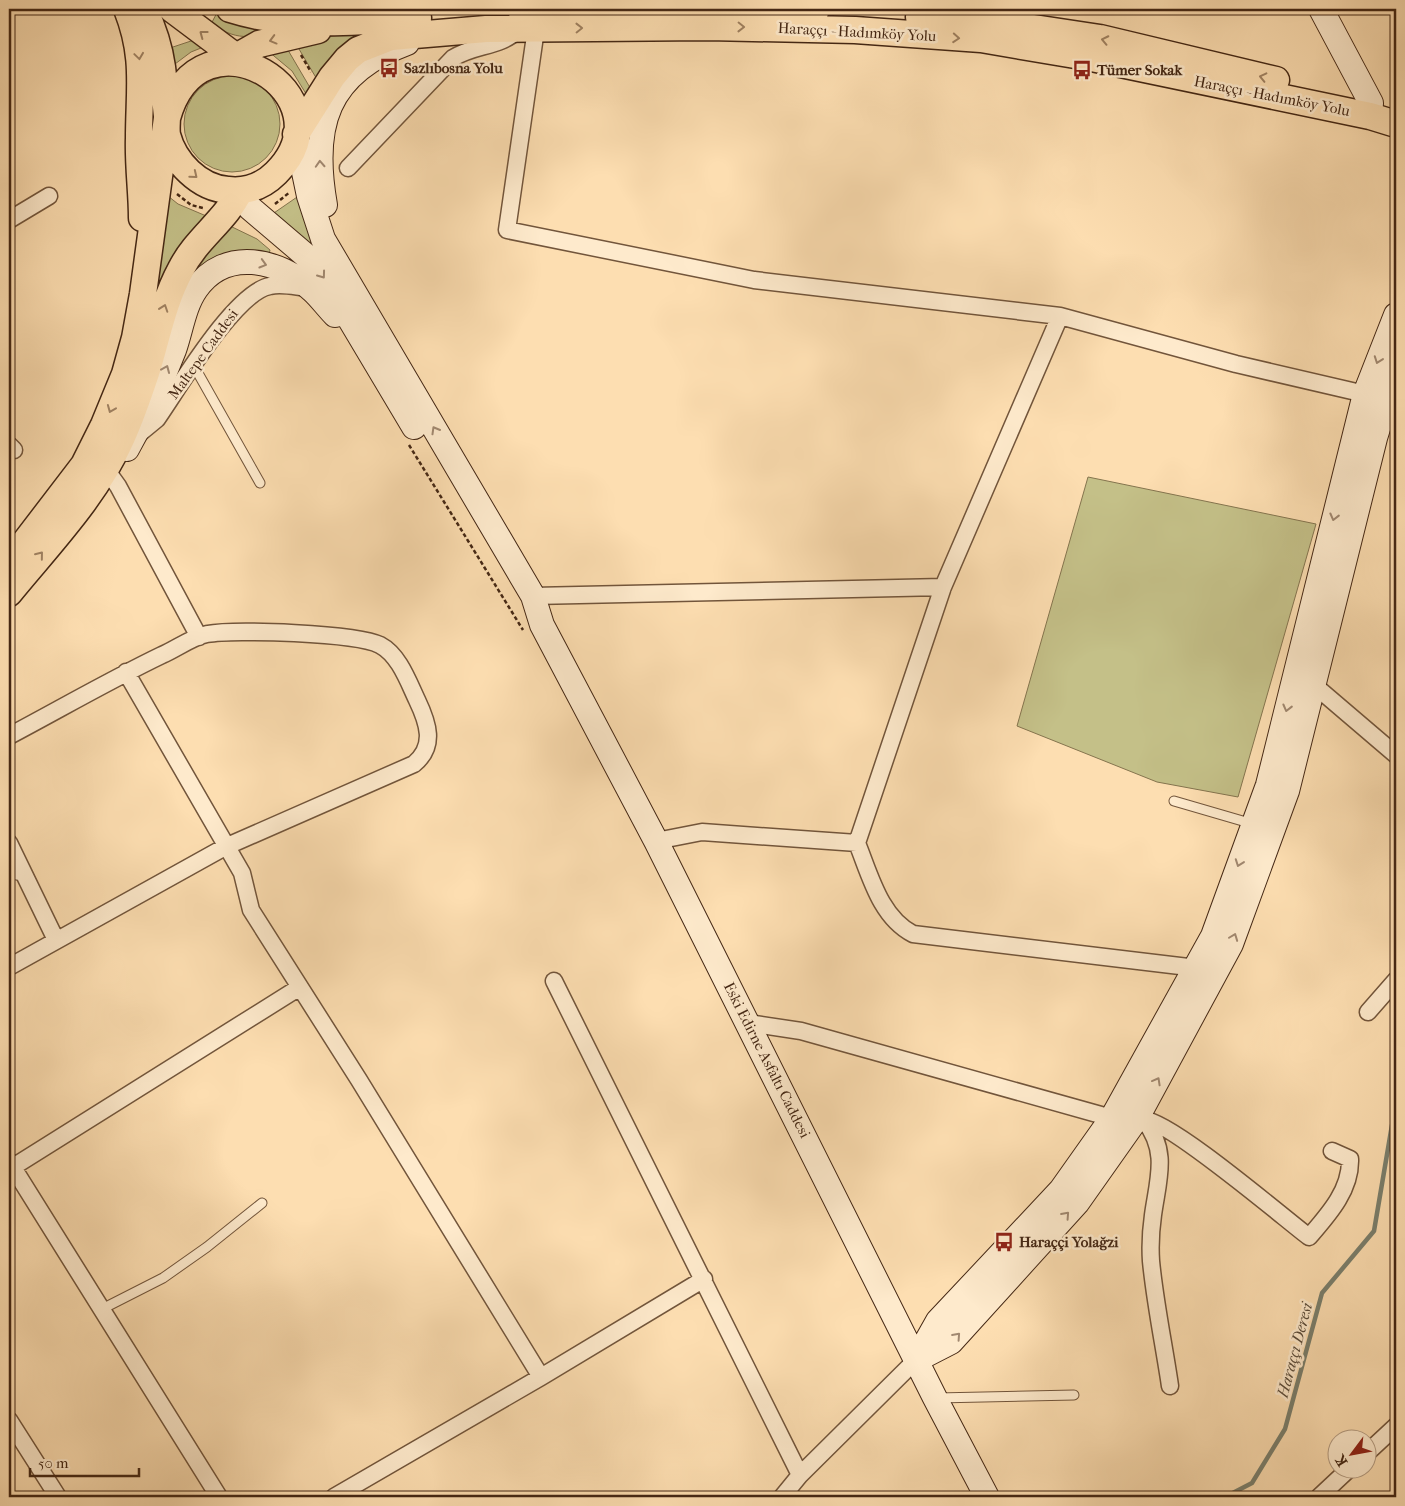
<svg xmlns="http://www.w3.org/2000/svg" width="1405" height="1506" viewBox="0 0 1405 1506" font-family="'IM FELL French Canon',serif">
  <rect width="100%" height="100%" fill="#fddeb1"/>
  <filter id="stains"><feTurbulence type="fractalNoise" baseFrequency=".004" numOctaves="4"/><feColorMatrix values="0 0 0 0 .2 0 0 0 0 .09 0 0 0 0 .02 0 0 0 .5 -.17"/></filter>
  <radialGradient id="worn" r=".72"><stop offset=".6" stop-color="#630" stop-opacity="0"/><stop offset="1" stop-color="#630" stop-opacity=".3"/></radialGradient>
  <!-- green -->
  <path fill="#c4c088" stroke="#84744e" d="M219 9 284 24C253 38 242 43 211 24Z
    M379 26 318 81 296 44Z
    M197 39 206 46 191 52 171 67 167 49Z
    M285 45 312 91 308 97 292 71 268 51Z
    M184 124a48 48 0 1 1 96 0a48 48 0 1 1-96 0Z
    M300 195 319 252 271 215Z
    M168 196 178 204 211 218 160 297 151 294Z
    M228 225 257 239 270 250 268 259 242 254 182 283Z
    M1088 477 1316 524 1238 797 1157 782 1017 726Z"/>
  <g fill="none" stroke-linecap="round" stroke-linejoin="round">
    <!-- stream -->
    <path stroke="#7b806e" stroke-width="4.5" d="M1225 1497 1252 1483 1285 1429 1322 1293 1374 1231 1392 1125 1396 1114"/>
    <defs>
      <path id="service" d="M194 366 260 483
        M1174 801 1253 824
        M9 874 25 876
        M102 1309 163 1278 207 1247 262 1203
        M937 1398 1074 1395"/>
      <path id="minor" d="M536 29 507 230 754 280 1060 316 1236 364 1365 394
        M348 168 453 58C475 44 500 48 519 29
        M9 220 49 196
        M140 433 157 419C178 389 235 292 270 286 282 283 296 287 308 288
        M9 445 14 450
        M105 468 118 486 199 637
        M533 596 943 587
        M126 672 242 873 251 910 359 1080 541 1377
        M1305 682 1314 685 1396 755
        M9 736C60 709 110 680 162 655 176 649 192 637 207 634 234 629 356 633 380 645 399 655 408 681 417 700 428 723 436 746 414 764L225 847 9 967
        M656 841 702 832 857 843 943 587 1060 316
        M9 843 56 940
        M857 843C870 875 880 917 913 934L1205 969
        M554 981 800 1475
        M1368 1012 1396 980
        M748 1023 801 1031 1133 1124C1136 1123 1140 1120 1144 1120 1168 1119 1284 1218 1309 1237 1328 1215 1351 1190 1350 1159L1332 1151
        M1144 1120C1169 1151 1158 1179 1153 1215 1151 1229 1150 1246 1151 1261 1155 1303 1164 1345 1170 1386
        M9 1161 219 1497
        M13 1167 300 987
        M9 1420 58 1497
        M1368 1452 1396 1426
        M334 1497 541 1377 704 1279
        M782 1497 800 1475 916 1360
        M1319 1497 1350 1468"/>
      <path id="secondary" d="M1321 9 1371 103 1370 116
        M296 134 309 196 323 239 533 596 542 625 656 841 935 1398 987 1497
        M240 191 250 208 311 260 327 281 414 427
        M325 205C311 126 326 73 407 43
        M127 449C145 417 161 384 174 350 181 330 184 306 196 289 225 247 279 259 312 290 320 297 327 307 335 315
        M916 1360 938 1321 1061 1190 1112 1118 1213 936 1268 785 1365 394 1396 315
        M916 1360 951 1342 1077 1203 1137 1118 1231 944 1287 791 1375 438 1396 370"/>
      <path id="primary" d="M127 9C146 57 139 89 139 138 138 165 142 192 142 218
        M172 9 236 57
        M230 9C289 28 357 22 418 18
        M757 9 815 12
        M522 12 586 9
        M919 17 986 21 1100 38 1276 80
        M236 57 259 44 318 30
        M296 134 332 77 347 59 358 50 391 37 486 29 708 27 855 30 981 39 1087 57 1370 116 1396 124
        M9 563 84 465 104 425 125 374 135 338 143 294 167 118C200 0 354 95 276 173 262 187 246 192 228 190 199 188 174 162 167 135 166 129 167 122 167 116 165 99 164 83 162 67 159 46 153 28 144 9
        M9 593C49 544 96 496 122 437 131 417 139 394 146 373 157 338 163 302 181 269 196 239 225 221 240 191"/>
    </defs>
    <!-- service casing -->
    <use href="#service" stroke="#72553b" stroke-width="11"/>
    <!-- minor casing -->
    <use href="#minor" stroke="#72553b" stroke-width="19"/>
    <!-- secondary casing -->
    <use href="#secondary" stroke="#442714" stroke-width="26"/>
    <!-- primary casing -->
    <use href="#primary" stroke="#442714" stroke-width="29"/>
    <!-- path -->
    <path stroke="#442714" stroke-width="2.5" stroke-dasharray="4 2.5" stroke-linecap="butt" d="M301 55 311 72
      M177 194 191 205 203 208
      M275 204 290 192
      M409 445 523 630
      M9 617 13 612"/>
    <!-- service -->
    <use href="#service" stroke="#feeacc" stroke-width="9"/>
    <!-- minor -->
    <use href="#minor" stroke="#feeacc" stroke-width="16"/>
    <!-- secondary -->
    <use href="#secondary" stroke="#feeacc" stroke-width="24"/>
    <!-- primary -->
    <use href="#primary" stroke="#fddeb1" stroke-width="26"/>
  </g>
  <!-- one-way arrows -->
  <defs><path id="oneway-chevron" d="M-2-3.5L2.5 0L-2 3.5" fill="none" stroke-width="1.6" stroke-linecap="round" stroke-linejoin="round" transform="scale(1.25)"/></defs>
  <g stroke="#a08262">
    <use href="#oneway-chevron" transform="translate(741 27) rotate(1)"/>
    <use href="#oneway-chevron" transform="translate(579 28) rotate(-1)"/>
    <use href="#oneway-chevron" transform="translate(203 34) rotate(-143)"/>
    <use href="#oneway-chevron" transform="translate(956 38) rotate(4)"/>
    <use href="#oneway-chevron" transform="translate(273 40) rotate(165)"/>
    <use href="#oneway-chevron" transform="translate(1105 40) rotate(-168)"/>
    <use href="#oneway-chevron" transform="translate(139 56) rotate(82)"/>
    <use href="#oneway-chevron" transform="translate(1263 77) rotate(-167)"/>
    <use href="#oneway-chevron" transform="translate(194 175) rotate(39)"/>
    <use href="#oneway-chevron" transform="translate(164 308) rotate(-71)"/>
    <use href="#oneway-chevron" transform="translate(111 409) rotate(112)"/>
    <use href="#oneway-chevron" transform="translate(40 555) rotate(-51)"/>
  </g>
  <g stroke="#a18870">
    <use href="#oneway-chevron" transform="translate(320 164) rotate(-93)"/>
    <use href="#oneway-chevron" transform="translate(263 264) rotate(16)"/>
    <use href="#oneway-chevron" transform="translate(322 275) rotate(54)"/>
    <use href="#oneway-chevron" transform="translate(1378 360) rotate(110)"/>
    <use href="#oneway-chevron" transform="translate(166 369) rotate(-67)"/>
    <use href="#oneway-chevron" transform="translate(435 430) rotate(-120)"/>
    <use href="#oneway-chevron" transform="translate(1334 517) rotate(104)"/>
    <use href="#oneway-chevron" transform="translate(1287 708) rotate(104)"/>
    <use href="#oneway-chevron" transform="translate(1239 863) rotate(110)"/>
    <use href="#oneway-chevron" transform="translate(1234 937) rotate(-69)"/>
    <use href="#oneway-chevron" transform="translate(1157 1081) rotate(-61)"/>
    <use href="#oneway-chevron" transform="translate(1066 1215) rotate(-48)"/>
    <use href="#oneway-chevron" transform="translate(957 1336) rotate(-48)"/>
  </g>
  <!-- icons -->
  <defs>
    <symbol id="bus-bare" viewBox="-9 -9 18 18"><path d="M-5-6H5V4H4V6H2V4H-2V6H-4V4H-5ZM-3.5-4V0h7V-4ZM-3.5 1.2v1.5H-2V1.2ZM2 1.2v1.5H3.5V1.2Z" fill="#8f2418" stroke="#feeacc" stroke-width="2.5" paint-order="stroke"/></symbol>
  </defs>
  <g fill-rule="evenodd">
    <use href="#bus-bare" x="375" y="54" width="28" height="28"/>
    <use href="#bus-bare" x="1068" y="56" width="28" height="28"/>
    <use href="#bus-bare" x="990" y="1228" width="28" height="28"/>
  </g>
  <g text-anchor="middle" stroke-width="5" stroke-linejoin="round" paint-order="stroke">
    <!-- street labels -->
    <g font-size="15" fill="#442714" stroke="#feeacc">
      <text transform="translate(857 32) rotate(3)" y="5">Haraççı - Hadımköy Yolu</text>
      <text transform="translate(1272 96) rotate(11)" y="5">Haraççı - Hadımköy Yolu</text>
      <text transform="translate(203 354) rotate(-54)" y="5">Maltepe Caddesi</text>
      <text transform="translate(767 1060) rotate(63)" y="5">Eski Edirne Asfaltı Caddesi</text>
    </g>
    <!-- poi labels -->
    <g font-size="15" font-weight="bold" fill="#442714" stroke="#feeacc" text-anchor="start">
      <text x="404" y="73">Sazlıbosna Yolu</text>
      <text x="1097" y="75">Tümer Sokak</text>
      <text x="1019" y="1247">Haraççi Yolağzi</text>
    </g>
    <!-- water labels -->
    <g font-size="16" font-style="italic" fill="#5b4c3a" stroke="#feeacc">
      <text transform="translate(1294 1350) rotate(-75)" y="6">Haraççı Deresi</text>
    </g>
  </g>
  <!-- margin -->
  <rect width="1405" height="1506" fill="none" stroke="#fddeb1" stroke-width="30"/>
  <rect x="10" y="10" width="1385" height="1486" fill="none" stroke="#442714" stroke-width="2.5"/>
  <rect x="15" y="15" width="1375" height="1476" fill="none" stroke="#442714"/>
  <!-- north arrow -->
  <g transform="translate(1352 1454) rotate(238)"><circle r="24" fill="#feeacc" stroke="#b49c82"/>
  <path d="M0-4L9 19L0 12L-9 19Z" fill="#8f2418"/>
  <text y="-8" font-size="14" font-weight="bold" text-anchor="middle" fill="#442714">K</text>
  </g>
  <!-- scale -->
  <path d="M30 1468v8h109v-8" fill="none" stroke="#442714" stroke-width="2.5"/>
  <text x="38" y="1468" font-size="15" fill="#442714" stroke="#feeacc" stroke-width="4" paint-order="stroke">50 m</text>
  <rect width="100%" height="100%" filter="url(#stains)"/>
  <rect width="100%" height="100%" fill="url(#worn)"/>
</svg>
